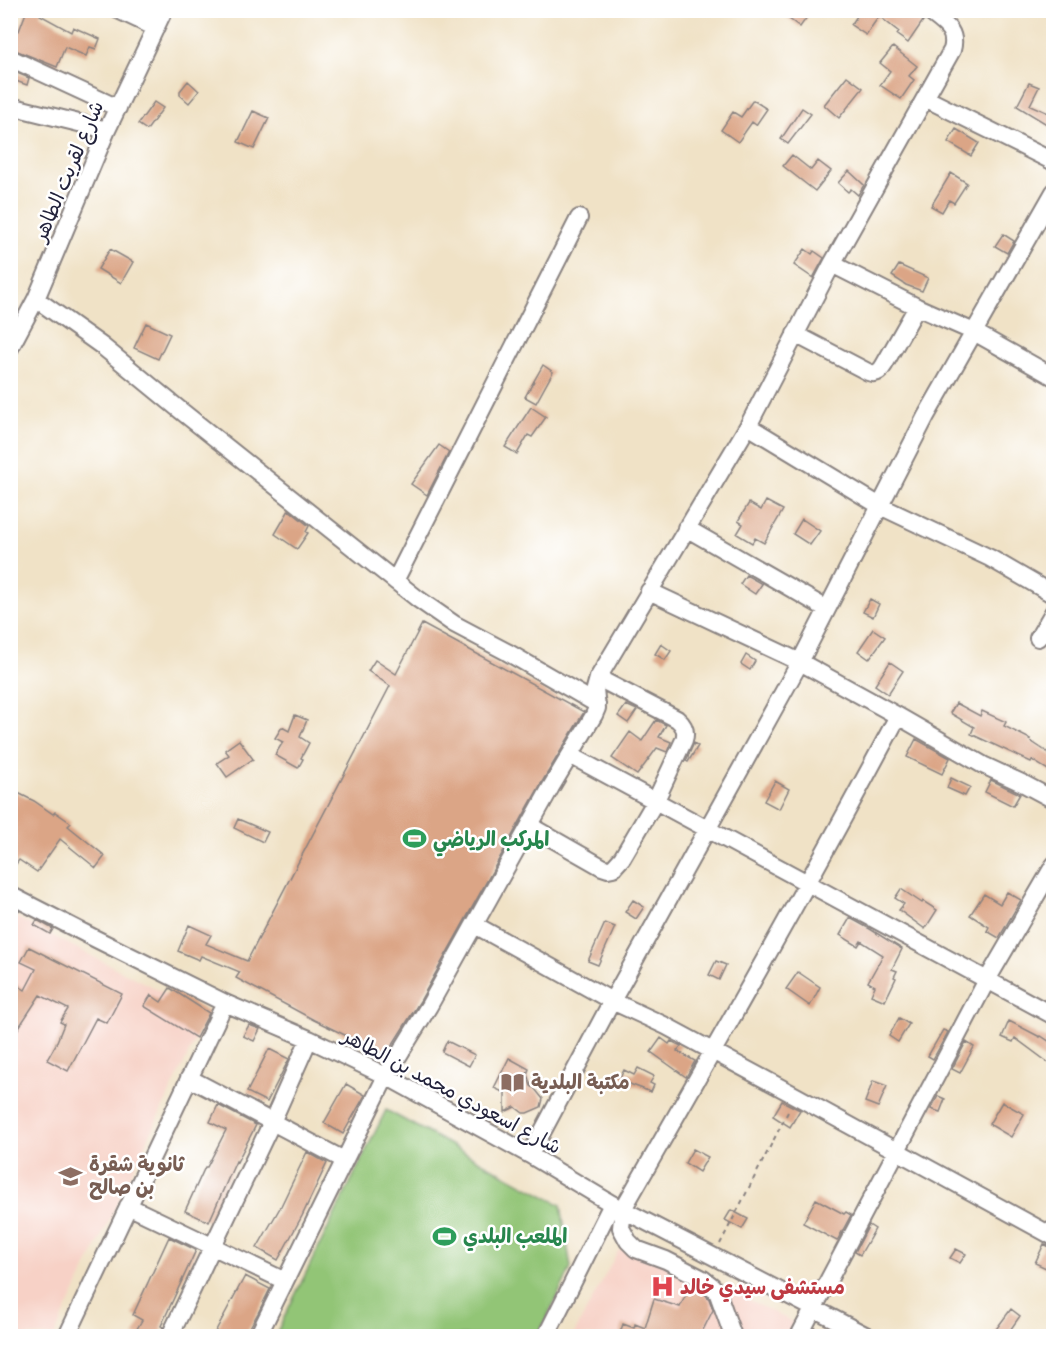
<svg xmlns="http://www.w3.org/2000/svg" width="1064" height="1347" viewBox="0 0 1064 1347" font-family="Pangolin,'Playpen Sans Arabic',sans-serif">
  <rect width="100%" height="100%" fill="#fff"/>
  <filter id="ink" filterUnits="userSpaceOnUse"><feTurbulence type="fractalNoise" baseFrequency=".0167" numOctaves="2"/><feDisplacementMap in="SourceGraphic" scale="12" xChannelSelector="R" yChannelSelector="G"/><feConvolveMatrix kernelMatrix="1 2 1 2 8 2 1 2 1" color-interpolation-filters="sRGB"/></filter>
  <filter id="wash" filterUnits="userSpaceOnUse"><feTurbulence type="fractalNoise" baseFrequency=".008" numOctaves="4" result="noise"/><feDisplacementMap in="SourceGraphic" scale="24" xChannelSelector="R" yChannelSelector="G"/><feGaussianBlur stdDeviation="1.35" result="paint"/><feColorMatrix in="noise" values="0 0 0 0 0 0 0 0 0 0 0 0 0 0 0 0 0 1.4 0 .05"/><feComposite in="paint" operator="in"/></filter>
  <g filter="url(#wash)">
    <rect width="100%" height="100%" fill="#f0e2c6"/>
    <!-- built -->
    <path fill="#f7d1c6" d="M10 914 207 1015 54 1336H11Z
      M637 1242 794 1323 787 1336H573L618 1251Z"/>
    <!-- green -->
    <path fill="#92c576" stroke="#5a7458" stroke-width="1.5" d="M386 1110 561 1205 571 1268 538 1336H275Z"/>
    <g id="blocks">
      <!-- building -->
      <path fill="#dba586" d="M27 10H42L40 15 71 32 73 27 100 39 96 49 90 47 86 56 65 47 57 67 10 48V26L19 31Z
        M777 10H812L800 27Z
        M861 10H916L923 21 908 43 897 35 899 32 879 16 866 35 851 25Z
        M893 47 917 66 909 76 914 80 901 99 880 85 890 71 880 63Z
        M10 70 29 78 27 85 10 79Z
        M847 76 863 88 839 118 824 105Z
        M188 81 199 91 189 103 180 95V91Z
        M1029 83 1039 87 1030 105 1053 115V128L1017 106Z
        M753 100 767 109 756 125 752 122 738 142 721 130 733 112 741 117Z
        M154 102 163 108 147 130 138 124Z
        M802 108 811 114 788 144 781 139Z
        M253 111 269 118 254 149 238 142Z
        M956 129 979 143 971 156 948 142Z
        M792 155 811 170 818 161 831 171 815 191 783 166Z
        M849 171 864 185 858 195 851 189 848 192 838 183Z
        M951 173 967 183 954 203 949 200 942 212 931 206Z
        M1003 234 1014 241 1007 253 995 246Z
        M110 249 133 262 121 283 98 269Z
        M805 249 812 254 814 251 824 258 813 278 794 265Z
        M899 265 928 278 922 291 906 285 892 276Z
        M146 323 170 334 158 359 134 348Z
        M543 365 553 372 536 403 525 397Z
        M531 407 546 417 532 437 528 435 517 454 505 447Z
        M439 445 449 452 427 495 411 484Z
        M766 501 783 510 764 543 755 538 752 543 737 534 743 524 738 521 749 503 761 510Z
        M289 510 309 526 306 532 308 533 297 549 275 534Z
        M802 519 820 531 810 545 793 534Z
        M746 575 762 584 755 594 740 584Z
        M870 599 879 604 873 617 863 612Z
        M422 624 584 712 542 782 420 1001 386 1055 314 1020 236 978 240 972 201 956 199 960 178 951 189 925 211 935 206 944 247 961 390 686 368 671 375 660 396 674Z
        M873 629 885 637 869 659 858 651Z
        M661 644 671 651 665 660 655 654Z
        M746 655 755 661 750 670 741 664Z
        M890 662 903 671 888 694 875 685Z
        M956 703 980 716 982 711 1006 722 1004 726 1030 739 1029 740 1053 756V773L1032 760 1031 762 971 734 974 727 950 713Z
        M626 705 637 710 628 723 618 716Z
        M295 715 307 720 300 737 309 743 301 758 303 759 298 768 275 755 283 742 275 738 282 727 289 731Z
        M656 720 666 725 659 737 671 742 667 752 657 748 637 775 612 758 630 732 642 741Z
        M916 739 950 758 942 774 907 757Z
        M239 740 253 759 227 777 217 763 229 755 225 750Z
        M694 743 698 746 688 762 686 761Z
        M951 778 970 787 965 796 947 788Z
        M991 780 1020 794 1013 806 985 792Z
        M775 781 789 789 779 809 764 801Z
        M10 789 34 801 53 814 55 812 71 823 68 826 105 856 96 868 60 839 37 872 19 860 10 872Z
        M238 819 268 832 263 842 234 828Z
        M901 889 922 903 923 901 937 910 925 929 899 910 904 904 895 898Z
        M1007 892 1021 900 999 938 987 931 989 927 970 915 984 894 1000 904Z
        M633 900 644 907 636 919 625 912Z
        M850 918 870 929 902 949 892 969 897 971 894 977 896 978 885 1001 871 995 875 986 868 982 883 955 861 941 858 946 840 935Z
        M37 920 53 929 50 934 34 925Z
        M605 923 615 927 598 965 588 961Z
        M29 947 122 994 107 1023 96 1018 68 1071 47 1060 56 1044 64 1024 60 1022 68 1009 40 995 10 1041V980L25 990 36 969 21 962Z
        M716 961 726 965 719 980 709 975Z
        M798 972 820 987 810 1006 786 989Z
        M170 988 209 1013 196 1038 144 1006 151 995 161 1002Z
        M899 1018 909 1024 898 1042 889 1036Z
        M1009 1021 1040 1037 1041 1036 1053 1044V1066L1015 1038 1013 1042 1002 1037Z
        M249 1025 260 1029 254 1041 243 1036Z
        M943 1030 948 1032 933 1059 928 1056Z
        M661 1038 669 1044 671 1041 681 1046 677 1051 695 1061 686 1077 651 1052Z
        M447 1041 475 1055 469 1066 442 1052Z
        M966 1042 974 1047 960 1073 952 1069Z
        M269 1049 289 1059 267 1102 247 1092Z
        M509 1058 529 1069 527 1074 531 1086 535 1089 543 1099 541 1107 527 1113H523L515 1107 505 1112V1093L494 1088Z
        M638 1068 654 1076 650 1083 654 1085 651 1092 619 1080 624 1070 634 1075Z
        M873 1081 887 1086 878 1107 865 1102Z
        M346 1084 365 1095 343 1134 324 1123Z
        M938 1096 945 1099 940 1112 931 1109Z
        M782 1101 800 1110 790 1127 773 1116Z
        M1002 1102 1024 1114 1011 1137 989 1124Z
        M218 1105 256 1125 237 1162 236 1161 209 1222 185 1211 205 1167H207L226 1130 210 1122Z
        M693 1149 708 1157 699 1172 685 1163Z
        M307 1152 327 1163 302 1216 278 1260 257 1248 281 1206Z
        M816 1199 844 1214 846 1212 851 1215 837 1241 803 1223Z
        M731 1210 748 1219 742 1229 725 1220Z
        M869 1225 875 1229 860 1255 855 1252Z
        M169 1237 196 1250 161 1326 163 1327 160 1336H133L142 1320 133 1315Z
        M1044 1244 1053 1249V1253L1046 1268 1035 1263Z
        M956 1249 966 1254 960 1263 950 1258Z
        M245 1276 270 1289 258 1313 245 1336H213Z
        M690 1286 704 1293 709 1299 713 1310 700 1336H619L623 1324 634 1328 635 1324 645 1328 654 1299 680 1307Z
        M1011 1309 1020 1316 1006 1336H991Z"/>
    </g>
  </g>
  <g filter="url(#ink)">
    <use href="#blocks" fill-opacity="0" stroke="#898280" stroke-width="1.5"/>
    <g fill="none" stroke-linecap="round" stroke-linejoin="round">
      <defs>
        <path id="minor" d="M118 10 156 28
          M10 58 118 108
          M925 98 1054 162
          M10 106 107 130
          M832 264 917 307 974 332 1054 377
          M36 299 102 346 180 410 418 599 454 624 507 652 597 704
          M795 334 868 372C876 375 880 372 884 365L917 307
          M10 348 36 299 107 130 164 10
          M748 426 880 506 990 558 1054 595
          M686 528 827 609
          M395 581 579 218
          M649 591 800 662 898 716 983 765 1024 784 1054 800
          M1038 638 1054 611
          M570 755 1054 1016
          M530 826 602 867 608 869 613 868 622 858 656 800 684 740C687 731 684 725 677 719L598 678
          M10 895 94 938 225 1003 309 1039 386 1076 530 1155 612 1204 867 1336
          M475 925 612 1001 666 1026 796 1096 1054 1237
          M189 1078 344 1160
          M530 1155 612 1001 800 662 926 416 1054 192
          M128 1206 285 1281
          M67 1336 225 1003
          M170 1336 272 1122 309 1039
          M258 1336 386 1076 429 1006 551 787 594 715 597 708 595 689 598 678 748 426 832 264 952 50C958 29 941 22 927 10
          M546 1336 612 1204
          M733 1336 718 1294 712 1286 703 1279 666 1260 636 1249 628 1241 621 1228 623 1209C716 1046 810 882 898 716
          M799 1336 987 980 1054 865"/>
      </defs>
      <!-- minor casing -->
      <use href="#minor" stroke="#898280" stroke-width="20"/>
      <!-- path -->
      <path stroke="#898280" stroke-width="2" stroke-dasharray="4.5 4.5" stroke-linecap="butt" d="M720 1244 789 1110"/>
      <!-- minor -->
      <use href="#minor" stroke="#fff" stroke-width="16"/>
    </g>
  </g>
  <!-- icons -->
  <defs>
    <symbol id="stadium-bare" viewBox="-9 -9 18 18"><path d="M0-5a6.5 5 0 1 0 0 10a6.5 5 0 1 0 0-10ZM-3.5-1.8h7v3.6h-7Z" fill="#2e9e5b" stroke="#fff" stroke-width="2.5" paint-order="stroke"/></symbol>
    <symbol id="library-bare" viewBox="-9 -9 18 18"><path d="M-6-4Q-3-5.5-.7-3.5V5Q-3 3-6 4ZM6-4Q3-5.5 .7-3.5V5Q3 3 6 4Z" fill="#8d6e63" stroke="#fff" stroke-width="2.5" paint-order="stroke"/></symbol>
    <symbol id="school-bare" viewBox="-9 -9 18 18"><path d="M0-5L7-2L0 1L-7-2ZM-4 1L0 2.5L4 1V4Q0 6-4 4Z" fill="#8d6e63" stroke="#fff" stroke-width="2.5" paint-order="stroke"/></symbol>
    <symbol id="hospital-bare" viewBox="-9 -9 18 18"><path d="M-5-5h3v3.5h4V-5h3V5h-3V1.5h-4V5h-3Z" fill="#e0444e" stroke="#fff" stroke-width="2.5" paint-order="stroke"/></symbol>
  </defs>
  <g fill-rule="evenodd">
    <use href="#stadium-bare" x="398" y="822" width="33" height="33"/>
    <use href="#library-bare" x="496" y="1066" width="33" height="33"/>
    <use href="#school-bare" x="54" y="1160" width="33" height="33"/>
    <use href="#stadium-bare" x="428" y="1220" width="33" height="33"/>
    <use href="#hospital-bare" x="646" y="1270" width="33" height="33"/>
  </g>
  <g text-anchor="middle" stroke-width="5" stroke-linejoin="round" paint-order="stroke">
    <!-- street labels -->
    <g font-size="20" fill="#22223b" stroke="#fff">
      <text transform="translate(68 171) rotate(-67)" y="7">شارع لقريت الطاهر</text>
      <text transform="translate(452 1091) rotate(28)" y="7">شارع اسعودي محمد بن الطاهر</text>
    </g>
    <!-- leisure labels -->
    <g font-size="20" font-weight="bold" fill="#27864d" stroke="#fff" text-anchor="start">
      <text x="433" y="846">المركب الرياضي</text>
      <text x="463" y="1243">الملعب البلدي</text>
    </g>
    <!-- education labels -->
    <g font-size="20" font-weight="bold" fill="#785e54" stroke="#fff" text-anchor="start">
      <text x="531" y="1089">مكتبة البلدية</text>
      <text x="89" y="1171">ثانوية شقرة<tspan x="89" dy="23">بن صالح</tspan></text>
    </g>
    <!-- health labels -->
    <g font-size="20" font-weight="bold" fill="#be3a42" stroke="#fff" text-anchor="start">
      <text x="680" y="1294">مستشفى سيدي خالد</text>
    </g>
  </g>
  <!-- margin -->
  <rect width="1064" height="1347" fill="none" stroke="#fff" stroke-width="36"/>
</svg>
